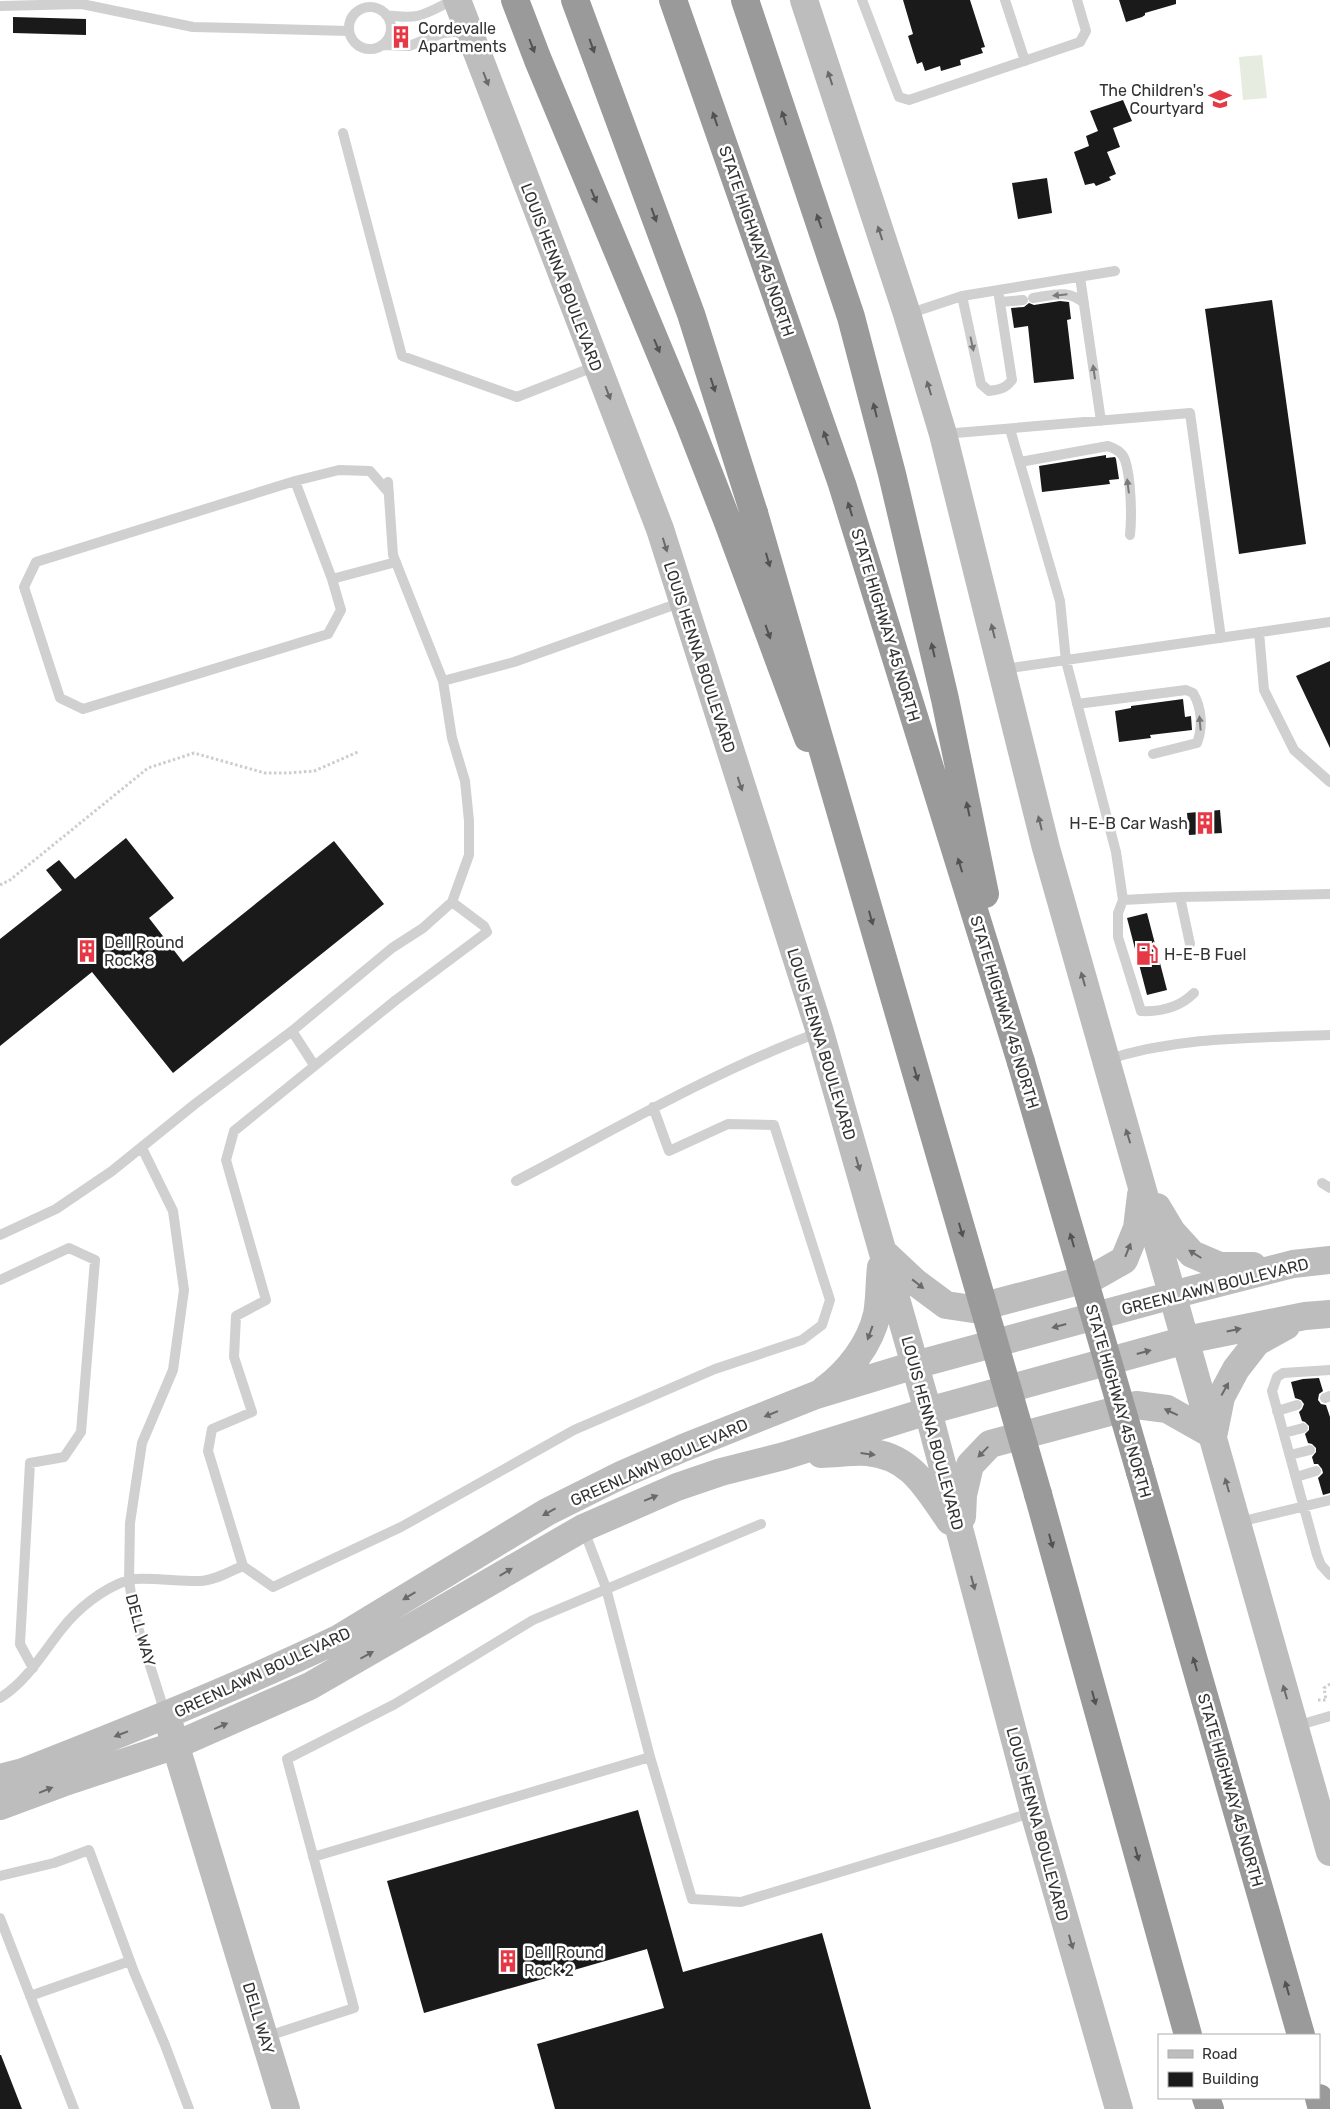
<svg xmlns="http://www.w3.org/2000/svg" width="1330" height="2109" viewBox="0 0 1330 2109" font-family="Rubik,sans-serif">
  <rect width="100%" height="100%" fill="#fff"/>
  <!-- garden -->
  <path fill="#e6ecdf" d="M1262 55 1267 98 1243 100 1239 57Z"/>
  <!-- building -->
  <path fill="#1a1a1a" d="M903 0H970L985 47 981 48 983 53 960 60 961 65 941 71 940 66 925 71 922 62 917 64 908 36 913 34Z
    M1119 0H1176V4L1145 13V15L1142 17 1126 22Z
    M13 17 86 19V35L13 33Z
    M1123 100 1132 121 1113 128 1120 147 1107 152 1116 174 1109 177 1111 180 1096 186 1094 183 1085 185 1074 152 1089 146 1086 136 1098 131 1090 111Z
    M1047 178 1052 213 1018 219 1012 183Z
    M1272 300 1306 544 1239 554 1205 309Z
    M1060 301 1069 302 1071 319 1067 320 1074 379 1034 383 1028 326 1014 328 1011 308 1024 307 1029 303 1034 305Z
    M1106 455V458L1115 457 1116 459 1119 479 1109 480 1110 484 1042 492 1039 466Z
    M1330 661V748L1296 676Z
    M1183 699 1185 717 1191 716 1192 730 1150 735 1151 738 1119 742 1115 711 1131 708V706Z
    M1220 810 1222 833 1189 835 1187 813Z
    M126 838 174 898 149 918 183 962 334 841 384 904 173 1073 92 972 0 1046V939L62 890 46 870 59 860 75 879Z
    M1147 913 1167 990 1147 995 1127 918Z
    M1319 1378 1323 1391 1319 1394 1318 1400 1321 1404 1326 1405 1330 1417V1493L1323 1495 1318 1478 1323 1473 1322 1469 1318 1464H1314L1312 1457 1316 1452V1448L1312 1444 1308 1443 1305 1434 1309 1430V1426L1305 1422 1302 1421 1299 1412 1302 1409 1304 1404 1301 1400 1295 1398 1291 1382 1303 1379Z
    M638 1810 683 1972 822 1933 871 2109H555L537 2044 664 2008 647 1949 424 2013 387 1881Z
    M0 2055H1L22 2109H0Z"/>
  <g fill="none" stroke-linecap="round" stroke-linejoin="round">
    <!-- path -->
    <path stroke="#cdcdcd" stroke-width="3" stroke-dasharray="2.5 2.5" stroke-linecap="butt" d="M0 885 10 880 148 768 194 753 265 773H288L314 771 358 752
      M1318 1700H1326L1324 1688 1330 1684"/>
    <!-- lane -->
    <path stroke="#d0d0d0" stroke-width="10" d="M862 0 899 97 909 100 1080 42 1086 31 1077 0
      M1005 0 1025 61
      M0 6 82 4 193 27 349 31
      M349 28a21 21 0 1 1 42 0a21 21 0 1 1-42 0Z
      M386 15C420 20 423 15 453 0
      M382 45 409 46 443 33 466 31
      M343 133 402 356 517 397 596 366
      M1080 277 1101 421
      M962 296 981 384 989 391C1000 389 1005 389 1012 380L998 290
      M1033 298C1054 295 1067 289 1084 303
      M1000 302 1023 300
      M908 314 962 296 1115 271
      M1010 429 1060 601 1066 661 1116 852 1123 900 1118 913V937L1141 1011C1161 1012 1179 1008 1194 993
      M944 434 1190 413 1221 638
      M1020 462 1108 446C1116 449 1122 452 1125 460 1131 477 1132 517 1130 535
      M295 481 332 579
      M389 493 370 471 339 470 295 481 36 562 24 587 60 698 83 709 328 634 341 610 332 579 396 562
      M1259 632 1264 690 1294 750 1330 782
      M1004 669 1330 622
      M443 681 514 662 682 602
      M1077 704 1186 690 1193 693C1202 708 1203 727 1197 743L1153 754
      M1180 897 1190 944
      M1123 900 1180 897 1330 894
      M292 1031 314 1065
      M1106 1060C1179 1036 1255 1038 1330 1035
      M142 1148 173 1211 184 1290 173 1370 142 1443 130 1523 129 1580 134 1615 165 1713
      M516 1181C616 1129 714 1071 820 1032
      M1322 1183 1330 1188
      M0 1235 56 1209 112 1171 195 1104 292 1031 392 948 423 928 452 902 469 855V821L465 781 452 738 443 681 393 555 388 482
      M0 1280 69 1248 95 1260 81 1432 64 1457 30 1463 20 1644 33 1668
      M1330 1370 1283 1373 1277 1377 1272 1391 1317 1555 1321 1565 1330 1575
      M1325 1398 1330 1396
      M1277 1411 1297 1405
      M1284 1433 1303 1428
      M1290 1455 1310 1450
      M1296 1477 1316 1471
      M1239 1522 1330 1500
      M583 1528 606 1588 650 1757 692 1899 741 1902 956 1837 1033 1812
      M243 1566 273 1587 401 1527 574 1430 715 1369 802 1340 822 1325 830 1300 774 1125 728 1124 669 1151 653 1107
      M0 1698C27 1681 42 1654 61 1630 77 1609 102 1589 128 1580 140 1576 183 1582 200 1581 214 1581 230 1571 243 1566L208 1451 212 1429 252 1412 234 1357 236 1316 266 1300 226 1160 234 1131 396 1000 487 932 484 926 452 902
      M1296 1726 1330 1716
      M313 1857 650 1757
      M0 1876 54 1863 89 1850 134 1972 165 2045 189 2109
      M0 1918 74 2109
      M30 1996 130 1961
      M265 2037 354 2008 287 1759 395 1704 533 1620 761 1524"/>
    <!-- secondary -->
    <path stroke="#bdbdbd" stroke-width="28" d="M457 0 660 529 820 1032 928 1411 1034 1812 1119 2109
      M804 0 907 314 943 434 1046 848 1330 1852
      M1157 1207 1172 1232 1192 1254 1220 1266H1253
      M883 1252 915 1282 946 1305 973 1309 1094 1277 1124 1260 1137 1228 1141 1195
      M824 1390C848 1372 870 1345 877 1314 880 1299 879 1282 881 1267
      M1214 1432 1221 1397 1236 1369 1257 1342 1286 1326
      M821 1454C836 1454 852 1451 867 1452 912 1456 927 1489 950 1521
      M962 1517 963 1495 970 1465 990 1444 1136 1405 1167 1409 1213 1435
      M170 1727 286 2109
      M0 1778 23 1772C130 1730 235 1688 338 1639L547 1512 623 1474 683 1448 816 1395 915 1365 1195 1289 1293 1264 1330 1260
      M0 1806 62 1783 176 1745 310 1686 583 1528 677 1487 721 1472 784 1456 928 1411 1186 1340 1305 1316 1330 1314"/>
    <!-- highway -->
    <path stroke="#9a9a9a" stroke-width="28" d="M515 0 538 60 688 420 727 520 808 738
      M575 0 691 314 754 513
      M673 0 842 484 1021 1062
      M745 0 851 317 892 474 945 699 985 894
      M1140 1472 1301 2035
      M1038 1494 1188 2035
      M1206 2098 1210 2109
      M1319 2098 1322 2109"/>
    <!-- highway-bridge -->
    <path stroke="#9a9a9a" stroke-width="28" d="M754 513 1038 1494
      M1021 1062 1140 1472"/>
  </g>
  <!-- one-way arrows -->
  <defs><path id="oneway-solid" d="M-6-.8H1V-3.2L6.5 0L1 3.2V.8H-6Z" transform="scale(1.25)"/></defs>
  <g fill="#525252">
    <use href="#oneway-solid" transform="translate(532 46) rotate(69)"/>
    <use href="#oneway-solid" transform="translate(592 46) rotate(70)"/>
    <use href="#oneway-solid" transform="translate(784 118) rotate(-108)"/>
    <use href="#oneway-solid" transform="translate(715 119) rotate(-109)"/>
    <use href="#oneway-solid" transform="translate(594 196) rotate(67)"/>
    <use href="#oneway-solid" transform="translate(654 215) rotate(70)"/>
    <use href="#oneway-solid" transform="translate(819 221) rotate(-109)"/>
    <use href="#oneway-solid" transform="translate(657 346) rotate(67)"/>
    <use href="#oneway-solid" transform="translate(713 385) rotate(72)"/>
    <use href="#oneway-solid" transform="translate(875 410) rotate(-104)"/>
    <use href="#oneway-solid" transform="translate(826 438) rotate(-109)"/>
    <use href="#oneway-solid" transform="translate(850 509) rotate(-107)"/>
    <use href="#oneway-solid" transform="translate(768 560) rotate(74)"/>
    <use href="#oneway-solid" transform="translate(768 632) rotate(70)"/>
    <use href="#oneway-solid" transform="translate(933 650) rotate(-103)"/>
    <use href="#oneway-solid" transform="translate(968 809) rotate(-102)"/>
    <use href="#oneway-solid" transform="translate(960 865) rotate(-107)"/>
    <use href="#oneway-solid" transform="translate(871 918) rotate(74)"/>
    <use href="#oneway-solid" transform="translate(916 1074) rotate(74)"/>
    <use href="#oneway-solid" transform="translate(961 1230) rotate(74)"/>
    <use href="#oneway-solid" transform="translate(1072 1240) rotate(-106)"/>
    <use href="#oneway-solid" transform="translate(1051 1541) rotate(75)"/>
    <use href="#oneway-solid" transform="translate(1195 1664) rotate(-106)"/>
    <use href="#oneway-solid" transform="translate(1094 1698) rotate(75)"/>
    <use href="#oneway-solid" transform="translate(1137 1854) rotate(75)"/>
    <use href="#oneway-solid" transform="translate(1287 1988) rotate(-106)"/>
  </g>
  <g fill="#6a6a6a">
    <use href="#oneway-solid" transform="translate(830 78) rotate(-108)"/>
    <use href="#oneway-solid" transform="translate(486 79) rotate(69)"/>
    <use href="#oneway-solid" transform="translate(880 233) rotate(-108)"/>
    <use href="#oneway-solid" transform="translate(929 388) rotate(-107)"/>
    <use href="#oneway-solid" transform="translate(608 393) rotate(69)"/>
    <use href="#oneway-solid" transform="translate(665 545) rotate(73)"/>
    <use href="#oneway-solid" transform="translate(993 631) rotate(-104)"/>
    <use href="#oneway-solid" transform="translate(740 784) rotate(72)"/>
    <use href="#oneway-solid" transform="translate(1040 823) rotate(-104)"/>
    <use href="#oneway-solid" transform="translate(1083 979) rotate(-106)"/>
    <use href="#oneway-solid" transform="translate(1128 1136) rotate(-107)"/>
    <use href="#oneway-solid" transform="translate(858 1164) rotate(74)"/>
    <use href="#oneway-solid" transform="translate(1128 1250) rotate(-68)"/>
    <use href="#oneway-solid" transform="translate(1195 1254) rotate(-148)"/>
    <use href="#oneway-solid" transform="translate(918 1284) rotate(38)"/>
    <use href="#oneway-solid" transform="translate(1059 1326) rotate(165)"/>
    <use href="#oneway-solid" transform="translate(1234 1330) rotate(-12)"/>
    <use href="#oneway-solid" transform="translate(870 1333) rotate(110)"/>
    <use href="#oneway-solid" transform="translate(1144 1352) rotate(-15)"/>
    <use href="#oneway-solid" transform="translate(1225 1389) rotate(-61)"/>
    <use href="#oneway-solid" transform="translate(1171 1412) rotate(-155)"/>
    <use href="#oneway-solid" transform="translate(771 1414) rotate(158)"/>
    <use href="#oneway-solid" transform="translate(983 1452) rotate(134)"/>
    <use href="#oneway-solid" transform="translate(868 1454) rotate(7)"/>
    <use href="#oneway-solid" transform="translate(1227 1485) rotate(-106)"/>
    <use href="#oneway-solid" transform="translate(651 1498) rotate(-22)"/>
    <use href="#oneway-solid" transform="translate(549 1512) rotate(151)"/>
    <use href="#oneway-solid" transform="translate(506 1572) rotate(-31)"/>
    <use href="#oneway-solid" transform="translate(973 1583) rotate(75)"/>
    <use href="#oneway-solid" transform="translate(409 1596) rotate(149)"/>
    <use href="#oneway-solid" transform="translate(367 1655) rotate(-29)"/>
    <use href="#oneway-solid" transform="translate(1285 1692) rotate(-106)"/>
    <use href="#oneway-solid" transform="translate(221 1726) rotate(-24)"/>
    <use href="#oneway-solid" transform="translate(121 1734) rotate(159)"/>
    <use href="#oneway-solid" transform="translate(46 1790) rotate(-22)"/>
    <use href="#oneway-solid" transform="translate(1071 1942) rotate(74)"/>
  </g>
  <g fill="#7a7a7a">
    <use href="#oneway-solid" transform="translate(1060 295) rotate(174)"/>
    <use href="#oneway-solid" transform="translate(972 344) rotate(78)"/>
    <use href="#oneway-solid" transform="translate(1094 372) rotate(-98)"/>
    <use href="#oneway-solid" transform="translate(1128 486) rotate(-97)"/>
    <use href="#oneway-solid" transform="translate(1200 723) rotate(-95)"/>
  </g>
  <!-- icons -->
  <defs>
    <symbol id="building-bare" viewBox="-9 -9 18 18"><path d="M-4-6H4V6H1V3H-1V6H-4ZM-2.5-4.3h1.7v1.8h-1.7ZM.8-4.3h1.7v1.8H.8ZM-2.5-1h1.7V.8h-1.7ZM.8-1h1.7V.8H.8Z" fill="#e63946" stroke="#fff" stroke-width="2.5" paint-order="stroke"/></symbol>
    <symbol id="school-bare" viewBox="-9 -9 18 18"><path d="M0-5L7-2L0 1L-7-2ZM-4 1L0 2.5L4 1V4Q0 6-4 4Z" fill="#e63946" stroke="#fff" stroke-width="2.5" paint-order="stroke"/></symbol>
    <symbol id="fuel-bare" viewBox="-9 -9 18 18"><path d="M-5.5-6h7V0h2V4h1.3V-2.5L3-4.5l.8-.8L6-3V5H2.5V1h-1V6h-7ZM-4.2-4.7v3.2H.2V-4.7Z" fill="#e63946" stroke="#fff" stroke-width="2.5" paint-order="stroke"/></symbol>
  </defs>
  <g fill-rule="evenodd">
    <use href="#building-bare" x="385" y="21" width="32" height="32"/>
    <use href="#school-bare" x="1204" y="83" width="32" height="32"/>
    <use href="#building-bare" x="1189" y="807" width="32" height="32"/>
    <use href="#building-bare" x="71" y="935" width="32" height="32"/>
    <use href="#fuel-bare" x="1131" y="938" width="32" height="32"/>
    <use href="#building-bare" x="492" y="1945" width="32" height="32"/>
  </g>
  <g text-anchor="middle" stroke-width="5" stroke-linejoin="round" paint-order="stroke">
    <!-- poi labels -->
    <g font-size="16" fill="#333" stroke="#fff" text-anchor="start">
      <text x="418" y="34">Cordevalle<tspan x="418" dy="18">Apartments</tspan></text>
      <text x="1204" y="96" text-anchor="end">The Children's<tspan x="1204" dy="18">Courtyard</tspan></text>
      <text x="1188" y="829" text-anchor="end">H-E-B Car Wash</text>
      <text x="104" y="948">Dell Round<tspan x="104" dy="18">Rock 8</tspan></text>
      <text x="1164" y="960">H-E-B Fuel</text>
      <text x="524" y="1958">Dell Round<tspan x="524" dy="18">Rock 2</tspan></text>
    </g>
    <!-- street labels -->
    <g font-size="16" fill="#333" stroke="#fff">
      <text transform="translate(757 241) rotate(71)" y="6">STATE HIGHWAY 45 NORTH</text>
      <text transform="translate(562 277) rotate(69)" y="6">LOUIS HENNA BOULEVARD</text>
      <text transform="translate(886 625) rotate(73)" y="6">STATE HIGHWAY 45 NORTH</text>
      <text transform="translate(700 657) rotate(72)" y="6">LOUIS HENNA BOULEVARD</text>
      <text transform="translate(1005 1012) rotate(73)" y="6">STATE HIGHWAY 45 NORTH</text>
      <text transform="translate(822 1044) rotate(73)" y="6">LOUIS HENNA BOULEVARD</text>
      <text transform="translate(1215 1286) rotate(-14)" y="6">GREENLAWN BOULEVARD</text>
      <text transform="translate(1119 1401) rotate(74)" y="6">STATE HIGHWAY 45 NORTH</text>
      <text transform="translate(933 1433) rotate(75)" y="6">LOUIS HENNA BOULEVARD</text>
      <text transform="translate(659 1462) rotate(-24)" y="6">GREENLAWN BOULEVARD</text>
      <text transform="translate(141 1630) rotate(75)" y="6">DELL WAY</text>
      <text transform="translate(262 1672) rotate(-25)" y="6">GREENLAWN BOULEVARD</text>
      <text transform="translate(1231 1790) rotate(74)" y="6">STATE HIGHWAY 45 NORTH</text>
      <text transform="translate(1038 1824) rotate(75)" y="6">LOUIS HENNA BOULEVARD</text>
      <text transform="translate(259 2018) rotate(73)" y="6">DELL WAY</text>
    </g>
  </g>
  <!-- legend -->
  <rect x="1158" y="2034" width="162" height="65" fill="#ffffff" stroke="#adadad"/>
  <rect x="1168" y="2050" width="25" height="8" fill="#bdbdbd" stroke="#adadad"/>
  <text x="1202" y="2059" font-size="15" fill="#333333">Road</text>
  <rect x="1168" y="2072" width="25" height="15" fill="#1a1a1a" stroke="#adadad"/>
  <text x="1202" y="2084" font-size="15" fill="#333333">Building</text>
</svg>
